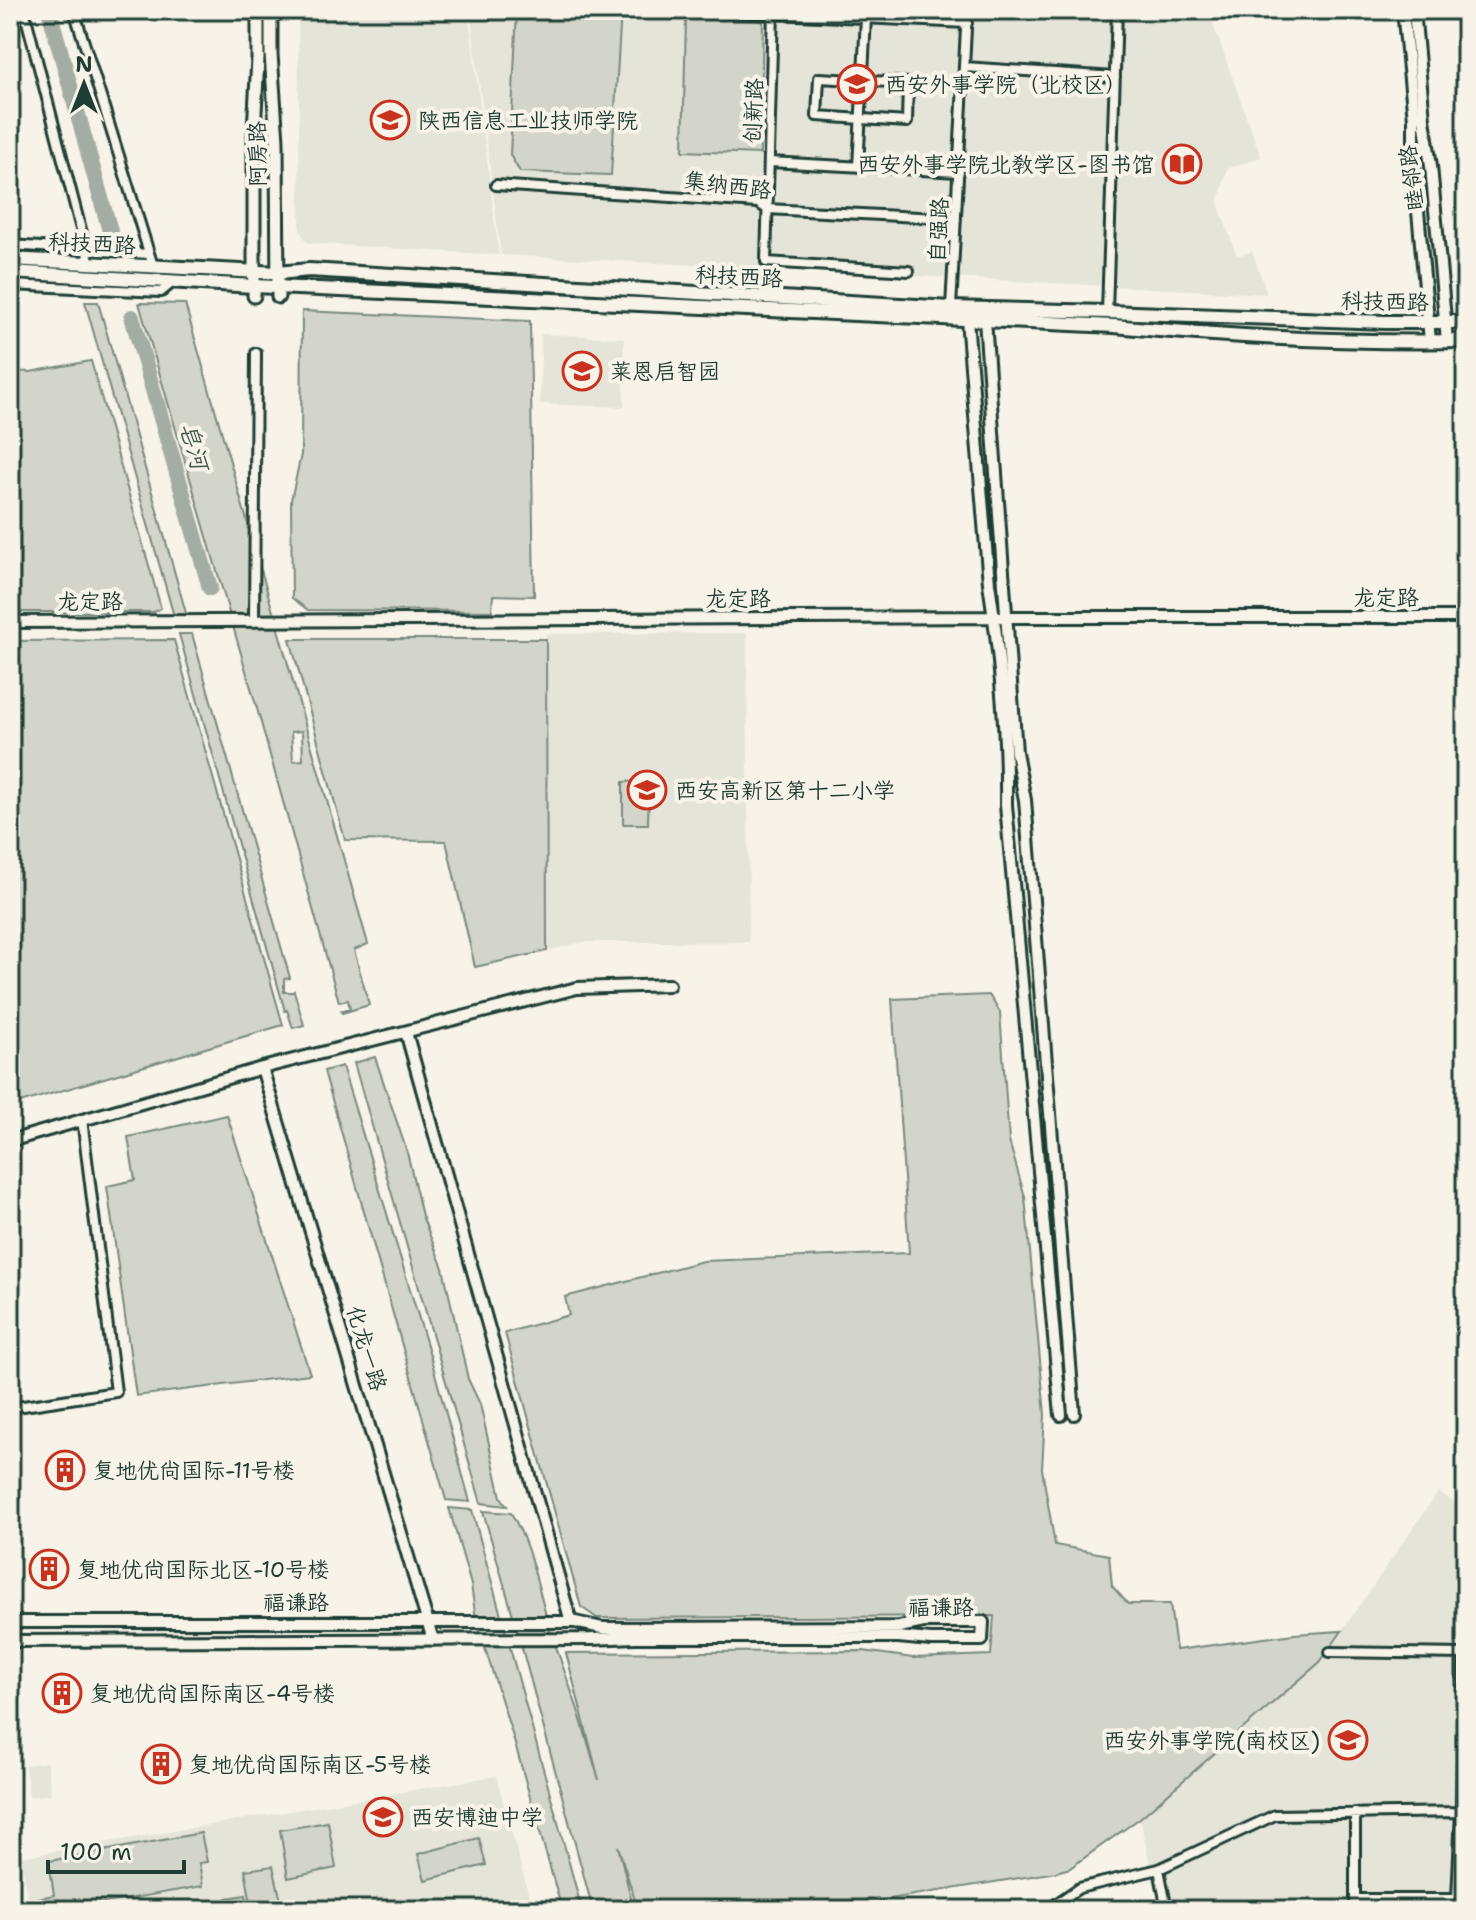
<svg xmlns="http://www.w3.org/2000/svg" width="1476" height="1920" viewBox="0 0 1476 1920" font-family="'Shantell Sans','LXGW WenKai TC',sans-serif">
  <rect width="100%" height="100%" fill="#f7f3e8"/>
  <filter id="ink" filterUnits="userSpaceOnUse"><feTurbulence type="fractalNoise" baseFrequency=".0125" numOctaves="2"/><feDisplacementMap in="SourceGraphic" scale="16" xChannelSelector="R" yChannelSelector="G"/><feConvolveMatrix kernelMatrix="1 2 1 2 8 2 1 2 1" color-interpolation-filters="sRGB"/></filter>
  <g filter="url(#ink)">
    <!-- built -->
    <path fill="#e5e4d9" d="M298 10H468L499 255 307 243 300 230Z
      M470 10H1208L1261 157 1227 169 1218 204 1237 256 1252 251 1267 294 501 255Z
      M541 334 624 338V407L540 404Z
      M747 633 749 942H583L547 951 546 634Z
      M1438 1492 1457 1504 1466 1502V1910H1160L1140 1818 1320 1662Z
      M47 1762 51 1794 29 1797 25 1765Z
      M496 1776 533 1910H29L21 1857Z"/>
    <!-- green -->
    <path fill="#d3d5ca" stroke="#79897f" stroke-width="2" fill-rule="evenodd" d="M517 10H621L611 175 520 172 510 155Z
      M686 17 763 21 760 154 683 151Z
      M85 302H98L190 627H177Z
      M139 303 185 304 368 944 354 950 369 1005 342 1013 341 1011 350 1009 348 1000 339 1002 258 712ZM302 731 303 760 293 761 291 732Z
      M302 311 530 321 534 596 493 595 492 611 308 610 292 598 291 500 301 455Z
      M91 361 161 608 154 612H10V371L30 372Z
      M179 634H192L290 978 284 979V992H293L294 991 304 1025 293 1028 287 1010 285 1011Z
      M290 639H546L547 951 475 967 446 841 345 840Z
      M174 640 283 1025 10 1106V641Z
      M649 781 648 824H623V782Z
      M989 995 1000 1012 1009 1141 1025 1197 1045 1415 1042 1469 1055 1545 1109 1555 1112 1586 1128 1604H1170L1176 1650 1294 1634 1342 1631 1320 1662 1140 1818 1070 1868 1056 1872 821 1910H638L618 1846 634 1910H593L516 1626 549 1627 578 1710 599 1780 566 1653 863 1651 913 1658 991 1655 994 1616 597 1618 581 1607 505 1333 569 1315 565 1297 703 1261 909 1253 892 999Z
      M375 1057 407 1152 422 1216 443 1268 468 1379 480 1404 501 1497 507 1506 481 1503 354 1063Z
      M342 1066 430 1355 470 1502 446 1500 324 1071Z
      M227 1115 310 1374 136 1396 107 1186 135 1180 128 1137Z
      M449 1508 472 1510 502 1619H476L471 1585Z
      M483 1511 511 1513C530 1544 537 1584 547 1619H514Z
      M478 1626H504L582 1910H562L513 1737Z
      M328 1822 336 1868 288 1878 280 1830Z
      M201 1833 207 1862 199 1863 203 1886 64 1910H39L38 1898 54 1895 49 1861Z
      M479 1838 486 1865 425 1880 418 1854Z
      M273 1866 283 1910H252L245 1870Z
      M246 1895 249 1910H229L227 1898Z"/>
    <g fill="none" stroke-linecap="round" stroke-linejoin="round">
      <!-- river -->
      <path stroke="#a4ada3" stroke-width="16" d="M49 10 113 242
        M132 317 210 588"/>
      <defs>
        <path id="minor" d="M24 10 90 264
          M74 10 153 266
          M693 10 967 23
          M773 10 766 262 909 271
          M964 67 1115 77
          M819 78 908 83 907 122 817 116Z
          M769 162 959 172
          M858 167 866 18
          M496 185 758 203 767 209 956 219
          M10 245 149 254
          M10 285 161 292 173 282
          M951 308 967 10
          M1107 312 1117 10
          M254 621 256 353
          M10 1408 116 1392 82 1119
          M1330 1652 1466 1654
          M1355 1813V1910
          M1159 1869 1167 1910
          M1355 1899H1457L1461 1812
          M1047 1910 1079 1888 1159 1869 1275 1815 1461 1812 1464 1654"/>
        <path id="tertiary" d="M1403 10 1414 119V168L1430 341
          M1414 10 1424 119 1431 166 1447 341
          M967 319 989 583C1000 656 1007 731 1006 805L1061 1415
          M985 320 1016 752 1025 800 1074 1414
          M10 622 994 617H1466
          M406 1032 571 1622
          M262 1068 433 1640
          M10 1141 262 1068 577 988 669 985
          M10 1622H575L602 1628 899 1627 924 1622H983L982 1640H931L898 1637H635L592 1639 10 1641"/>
        <path id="secondary" d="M271 10V54L277 141 278 297
          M254 296V130L258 59V10"/>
        <path id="primary" d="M10 259 278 273 309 270 951 308 1107 312 1385 322H1466
          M10 272 254 286 1114 326C1231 337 1349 343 1466 341"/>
      </defs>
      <!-- minor casing -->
      <use href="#minor" stroke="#1f3d34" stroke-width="14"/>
      <!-- tertiary casing -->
      <use href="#tertiary" stroke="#1f3d34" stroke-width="16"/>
      <!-- secondary casing -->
      <use href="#secondary" stroke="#1f3d34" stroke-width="17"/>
      <!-- primary casing -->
      <use href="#primary" stroke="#1f3d34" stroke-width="18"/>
      <!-- minor -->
      <use href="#minor" stroke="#f7f3e8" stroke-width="8"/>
      <!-- tertiary -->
      <use href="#tertiary" stroke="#f7f3e8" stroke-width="10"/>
      <!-- secondary -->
      <use href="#secondary" stroke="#f7f3e8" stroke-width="11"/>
      <!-- primary -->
      <use href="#primary" stroke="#f7f3e8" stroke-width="12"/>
    </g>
  </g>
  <!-- icons -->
  <defs>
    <symbol id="university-ring" viewBox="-11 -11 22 22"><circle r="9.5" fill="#f7f3e8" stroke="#c8321e" stroke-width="1.5"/><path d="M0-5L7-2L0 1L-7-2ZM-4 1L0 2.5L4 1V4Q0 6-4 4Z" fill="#c8321e"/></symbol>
    <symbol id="library-ring" viewBox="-11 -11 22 22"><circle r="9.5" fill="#f7f3e8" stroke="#c8321e" stroke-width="1.5"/><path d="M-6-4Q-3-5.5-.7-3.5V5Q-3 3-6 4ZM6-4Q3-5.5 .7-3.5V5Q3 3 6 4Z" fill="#c8321e"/></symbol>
    <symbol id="school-ring" viewBox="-11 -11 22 22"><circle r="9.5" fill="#f7f3e8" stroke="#c8321e" stroke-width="1.5"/><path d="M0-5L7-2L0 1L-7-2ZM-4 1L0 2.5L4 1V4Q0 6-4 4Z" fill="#c8321e"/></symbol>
    <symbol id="building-ring" viewBox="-11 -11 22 22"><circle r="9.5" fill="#f7f3e8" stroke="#c8321e" stroke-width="1.5"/><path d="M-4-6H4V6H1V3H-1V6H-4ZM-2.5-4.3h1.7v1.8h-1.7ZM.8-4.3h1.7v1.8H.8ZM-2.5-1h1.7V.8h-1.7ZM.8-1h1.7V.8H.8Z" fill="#c8321e"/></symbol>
  </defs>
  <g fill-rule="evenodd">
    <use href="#university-ring" x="835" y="62" width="44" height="44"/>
    <use href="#university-ring" x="368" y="98" width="44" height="44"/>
    <use href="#library-ring" x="1160" y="142" width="44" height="44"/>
    <use href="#school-ring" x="560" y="349" width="44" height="44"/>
    <use href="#school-ring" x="625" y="768" width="44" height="44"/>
    <use href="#building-ring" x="43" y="1448" width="44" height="44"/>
    <use href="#building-ring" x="27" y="1547" width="44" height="44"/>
    <use href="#building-ring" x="40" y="1671" width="44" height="44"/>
    <use href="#university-ring" x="1326" y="1718" width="44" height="44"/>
    <use href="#building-ring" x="139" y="1742" width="44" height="44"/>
    <use href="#school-ring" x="361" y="1795" width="44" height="44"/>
  </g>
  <g text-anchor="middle" stroke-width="8" stroke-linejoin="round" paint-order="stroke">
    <!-- poi labels -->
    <g font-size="22" fill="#1f3d34" stroke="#f7f3e8" text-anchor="start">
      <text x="885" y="92">西安外事学院（北校区）</text>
      <text x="418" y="128">陕西信息工业技师学院</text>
      <text x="1154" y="172" text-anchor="end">西安外事学院北教学区-图书馆</text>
      <text x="610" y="379">莱恩启智园</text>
      <text x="675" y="798">西安高新区第十二小学</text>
      <text x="93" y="1478">复地优尚国际-11号楼</text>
      <text x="77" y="1577">复地优尚国际北区-10号楼</text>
      <text x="90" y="1701">复地优尚国际南区-4号楼</text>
      <text x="1320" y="1748" text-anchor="end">西安外事学院(南校区)</text>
      <text x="189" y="1772">复地优尚国际南区-5号楼</text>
      <text x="411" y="1825">西安博迪中学</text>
    </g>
    <!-- street labels -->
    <g font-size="22" fill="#1f3d34" stroke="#f7f3e8">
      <text transform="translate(753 111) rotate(-88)" y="8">创新路</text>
      <text transform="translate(257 154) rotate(-91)" y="8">阿房路</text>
      <text transform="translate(1411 178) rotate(-97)" y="8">睦邻路</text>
      <text transform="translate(728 185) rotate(7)" y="8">集纳西路</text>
      <text transform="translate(938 230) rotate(-87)" y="8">自强路</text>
      <text transform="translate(92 243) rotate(3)" y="8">科技西路</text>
      <text transform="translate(739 276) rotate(3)" y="8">科技西路</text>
      <text transform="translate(1385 301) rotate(1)" y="8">科技西路</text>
      <text x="1386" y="605">龙定路</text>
      <text x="738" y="606">龙定路</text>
      <text x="90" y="609">龙定路</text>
      <text transform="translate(367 1348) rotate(73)" y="8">化龙一路</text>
      <text x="296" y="1610">福谦路</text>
      <text x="941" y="1615">福谦路</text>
    </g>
    <!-- water labels -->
    <g font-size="24" font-style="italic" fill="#405950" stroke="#f7f3e8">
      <text transform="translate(194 446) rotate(74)" y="8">皂河</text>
    </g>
  </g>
  <!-- margin -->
  <rect width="1476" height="1920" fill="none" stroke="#f7f3e8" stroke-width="40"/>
  <rect x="20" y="20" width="1436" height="1880" fill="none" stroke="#1f3d34" stroke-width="3" filter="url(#ink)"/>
  <!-- north arrow -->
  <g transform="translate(84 84)" stroke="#f7f3e8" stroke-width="6" paint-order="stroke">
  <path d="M0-6L14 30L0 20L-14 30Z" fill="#1f3d34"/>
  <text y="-12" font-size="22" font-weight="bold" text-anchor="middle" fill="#1f3d34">N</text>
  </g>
  <!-- scale -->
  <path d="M48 1860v12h136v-12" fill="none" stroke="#1f3d34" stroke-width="4"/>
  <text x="60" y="1860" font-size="24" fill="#1f3d34" stroke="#f7f3e8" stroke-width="6" paint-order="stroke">100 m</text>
</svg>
